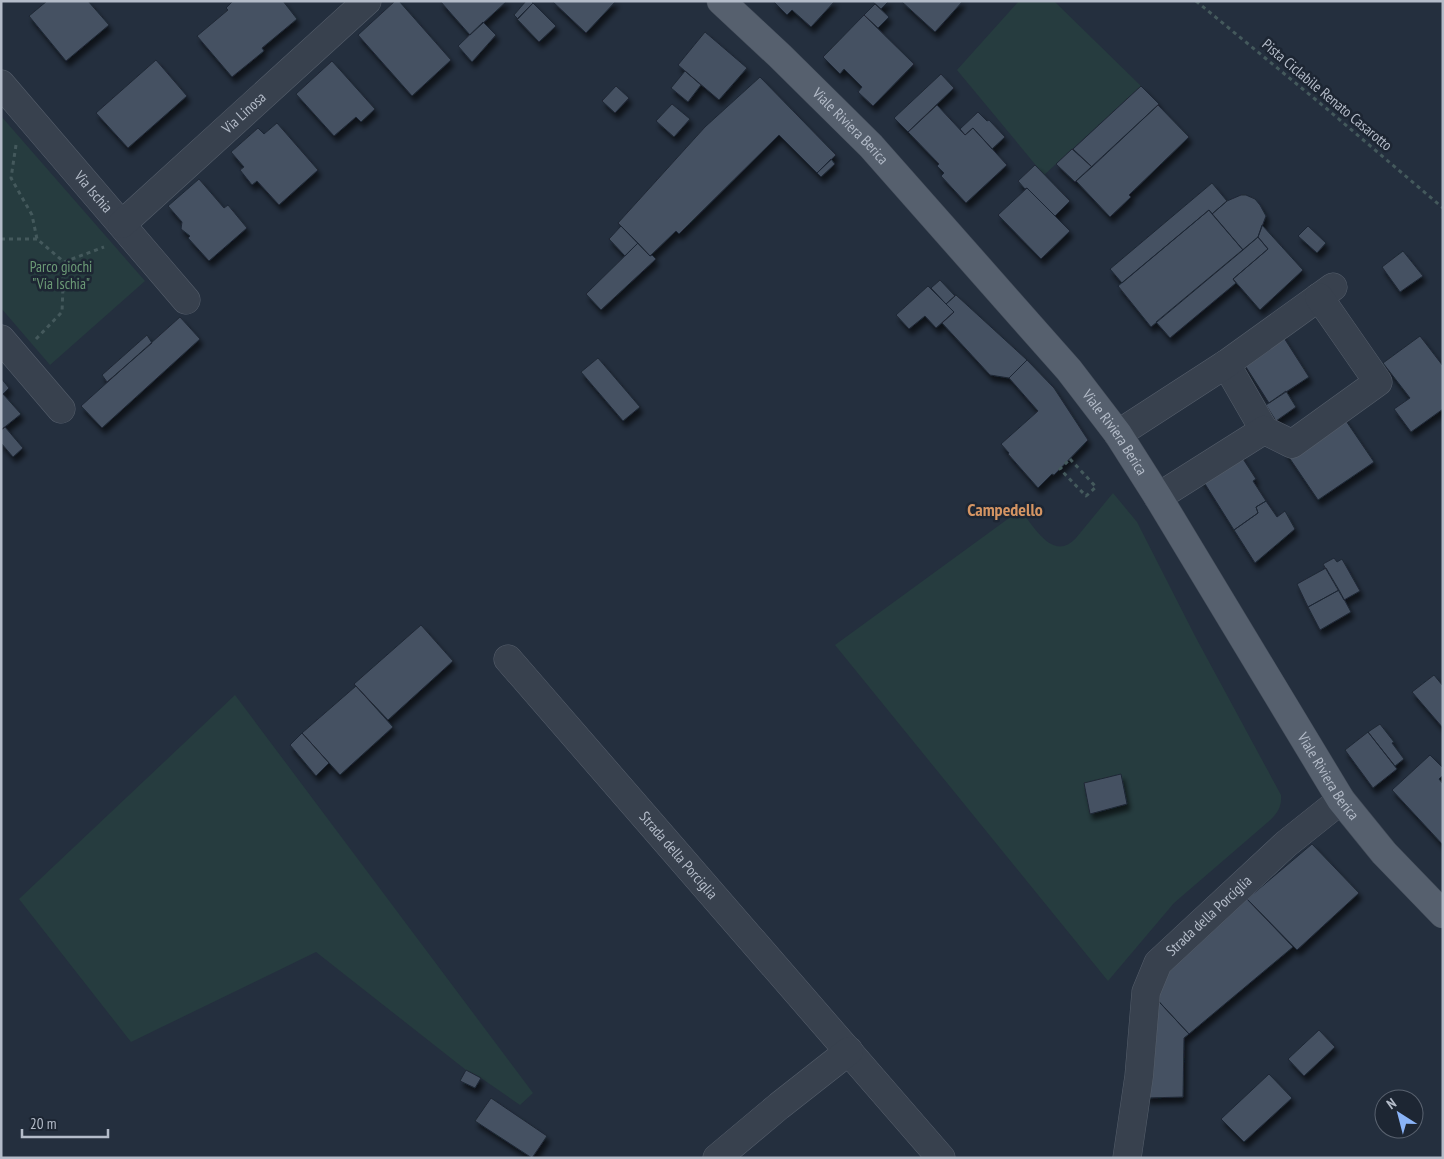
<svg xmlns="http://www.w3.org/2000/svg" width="1444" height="1159" viewBox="0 0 1444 1159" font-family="'PT Sans Narrow',sans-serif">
  <defs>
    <filter id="shadow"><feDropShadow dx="3" dy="5.5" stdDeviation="2.5" flood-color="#0009"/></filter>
  </defs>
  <rect width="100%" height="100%" fill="#242f3e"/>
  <!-- green -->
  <path fill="#263c3f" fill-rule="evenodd" d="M1019 1H1054L1141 86 1044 175 957 70Z
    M1 116 145 281 50 365 1 308Z
    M1113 493 1137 522 1195 636 1281 795C1282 807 1277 814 1268 822L1174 903 1108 981 835 645 1020 510C1034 526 1053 563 1076 538ZM1120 774 1126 804 1090 814Z
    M235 695 533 1093 520 1105 481 1078 466 1070 316 952 131 1042 19 899Z"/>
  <!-- building -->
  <path fill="#455162" stroke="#1f2835" filter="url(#shadow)" d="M47 1H88L109 25 66 61 29 16Z
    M233 1H283L297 19 262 48 264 51 232 77 197 36 228 10 226 8Z
    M395 1H399L451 60 412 96 358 35Z
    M440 1H507L470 35Z
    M526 1H531L533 3 518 19 514 15Z
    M552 1H616L586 33Z
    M773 1H835L811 27 792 10 787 15Z
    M872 1H889L881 9Z
    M901 1H963L935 32Z
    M533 3 556 26 539 42 517 19Z
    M875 4 889 17 878 28 864 15Z
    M864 15 914 64 873 106 858 92 862 87 844 69 840 74 823 57Z
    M483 22 496 35 472 62 458 46Z
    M705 32 747 68 719 100 678 65Z
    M156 60 187 96 128 148 96 113Z
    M332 61 375 109 361 122 356 117 334 136 296 94Z
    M685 71 701 85 688 102 671 88Z
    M941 74 954 88 908 132 894 118Z
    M760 77 836 155 817 173 779 135 679 234 676 231 650 256 618 223 705 127Z
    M616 86 629 98 615 113 602 101Z
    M1141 86 1159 104 1092 167 1073 149Z
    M672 104 690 119 674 137 656 121Z
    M937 105 965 135 973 128 1007 165 966 203 941 176 944 173 937 166 939 164 908 132Z
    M1158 105 1189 137 1129 195 1131 197 1110 217 1076 181Z
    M978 112 987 121 989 120 1005 137 992 149 973 128 965 135 960 129Z
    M277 123 318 170 279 205 257 181 252 185 240 170 244 167 231 152 258 128 264 134Z
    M1072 149 1092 167 1075 182 1056 164Z
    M831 159 835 164 821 177 817 173Z
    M1035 165 1070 201 1055 216 1027 188 1025 189 1018 181Z
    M199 179 224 208 228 205 247 228 209 261 188 238 190 236 181 229 182 222 168 206Z
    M1212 183 1227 201 1212 214 1209 210 1122 283 1110 269Z
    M1027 188 1070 231 1041 259 998 215Z
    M1241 195H1246L1255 199 1260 205 1266 216 1258 237 1243 250 1212 214 1227 201Z
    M1209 210 1243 250 1151 327 1118 286Z
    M1262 225 1303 270 1260 310 1233 279 1268 249 1258 237Z
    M621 226 638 243 625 256 609 239Z
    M1308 226 1326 243 1317 253 1298 236Z
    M1258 237 1268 249 1233 279 1236 283 1170 338 1156 322Z
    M638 243 650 256 652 255 656 259 601 310 586 294Z
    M1403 251 1423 276 1400 292 1382 267Z
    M940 280 955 296 946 304 931 288Z
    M928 286 954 312 936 328 925 316 909 329 896 315Z
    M956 295 1027 360 1009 378 990 375 942 323 954 312 946 304Z
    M180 317 200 339 102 428 81 406Z
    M1279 330 1309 377 1269 403 1239 356Z
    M147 335 152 343 107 382 102 375Z
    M1420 336 1443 366V409L1411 432 1394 409 1410 398 1383 363Z
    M598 358 640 407 623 421 581 372Z
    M1027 360 1054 388 1088 440 1054 475 1052 474 1038 488 1008 454 1009 453 1001 444 1038 411 1009 378Z
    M1 378 9 388 3 394 21 414 1 430Z
    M1286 391 1296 407 1276 421 1266 405Z
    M1340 412 1374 462 1318 500 1284 450Z
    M5 427 23 448 13 457 1 443V430Z
    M1238 451 1256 479 1253 481 1266 501 1256 507 1258 513 1234 530 1200 476Z
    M1266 501 1277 517 1285 511 1295 529 1255 563 1234 530 1258 513 1256 507Z
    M1334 558 1337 562 1342 559 1360 591 1344 600 1323 564Z
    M1326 568 1339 590 1308 607 1297 584Z
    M1339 590 1351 612 1320 630 1308 607Z
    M421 625 453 661 388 720 354 684Z
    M1434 675 1443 686V728L1412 692Z
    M356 686 393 727 340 775 302 733Z
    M1380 724 1394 742 1392 743 1404 759 1395 766 1368 732Z
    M1368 732 1397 769 1373 788 1345 750Z
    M302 733 329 763 316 776 290 745Z
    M1430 755 1443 768V775L1439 779 1443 784V845L1392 790Z
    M1121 774 1127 804 1090 814 1084 783Z
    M1312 844 1359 893 1297 950 1247 899Z
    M1247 899 1293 947 1189 1034 1150 992 1162 964Z
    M1150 992 1189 1034 1184 1038 1183 1097 1146 1098Z
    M1319 1030 1335 1047 1304 1076 1288 1059Z
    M466 1070 481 1078 475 1088 460 1081Z
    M1269 1074 1292 1098 1244 1142 1221 1119Z
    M491 1098 547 1136 532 1158 475 1121Z"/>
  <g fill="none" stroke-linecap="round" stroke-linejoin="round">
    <defs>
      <g id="minor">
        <path id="s1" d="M1 84 186 300"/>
        <path id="s2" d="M122 224 367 1"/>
        <path d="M1 339 61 409"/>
        <path d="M1226 364 1264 430"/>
        <path d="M1118 434 1226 364 1333 287"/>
        <path d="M1158 497 1264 430 1292 444 1378 382 1319 297"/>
        <path id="s3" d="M508 659 941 1158"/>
        <path d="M717 1158 779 1106 849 1051"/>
        <path id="s4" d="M1127 1158 1139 1076 1146 992 1158 963 1286 844 1341 800"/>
      </g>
      <g id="major">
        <path id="s5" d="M721 1 780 56 871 146 1069 370 1118 434 1158 497 1341 800 1384 853 1443 914"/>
      </g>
    </defs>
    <!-- minor casing -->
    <use href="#minor" stroke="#565f6c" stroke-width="29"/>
    <!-- major casing -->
    <use href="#major" stroke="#414a57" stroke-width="29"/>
    <!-- path -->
    <path stroke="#44595c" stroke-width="3" stroke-dasharray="4 4" stroke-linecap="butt" d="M1196 1 1327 109 1443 208
      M16 145 11 178 32 215 37 239 64 262 104 247
      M1 239H37
      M36 339 62 312 64 262
      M1070 459 1096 487 1086 496 1060 469Z"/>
    <!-- minor -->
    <use href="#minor" stroke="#38414e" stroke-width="28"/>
    <!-- major -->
    <use href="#major" stroke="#56606e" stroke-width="28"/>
  </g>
  <g text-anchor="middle" stroke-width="5" stroke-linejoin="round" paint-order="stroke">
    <!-- street labels -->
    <g font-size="15" fill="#b4bcc9" stroke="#1d2633">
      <text transform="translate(1327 95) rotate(40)" y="5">Pista Ciclabile Renato Casarotto</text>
      <text dy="5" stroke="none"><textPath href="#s2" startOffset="165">Via Linosa</textPath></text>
      <text dy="5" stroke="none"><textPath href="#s5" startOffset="180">Viale Riviera Berica</textPath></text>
      <text dy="5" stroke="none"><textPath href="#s1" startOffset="142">Via Ischia</textPath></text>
      <text dy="5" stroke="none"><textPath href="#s5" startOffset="585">Viale Riviera Berica</textPath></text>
      <text dy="5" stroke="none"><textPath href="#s5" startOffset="990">Viale Riviera Berica</textPath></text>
      <text dy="5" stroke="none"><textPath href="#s3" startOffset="260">Strada della Porciglia</textPath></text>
      <text dy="5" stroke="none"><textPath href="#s4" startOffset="268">Strada della Porciglia</textPath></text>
    </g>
    <!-- park labels -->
    <g font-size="15" fill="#6b9a76" stroke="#1d2633">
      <text x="61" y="272">Parco giochi<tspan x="61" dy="17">"Via Ischia"</tspan></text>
    </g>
    <!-- quarter labels -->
    <g font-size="18" font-weight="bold" fill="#d59563" stroke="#1d2633">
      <text x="1005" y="516">Campedello</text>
    </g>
  </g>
  <!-- border -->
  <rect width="1444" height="1159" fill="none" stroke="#b4bcc9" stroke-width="5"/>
  <!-- north arrow -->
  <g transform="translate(1399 1114) rotate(324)"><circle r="24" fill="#1d2633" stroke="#59626f"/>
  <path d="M0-4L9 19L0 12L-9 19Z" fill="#8ab4f8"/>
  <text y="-8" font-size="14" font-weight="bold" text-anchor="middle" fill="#b4bcc9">N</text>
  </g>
  <!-- scale -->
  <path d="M22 1129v8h86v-8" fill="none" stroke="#b4bcc9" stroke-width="2.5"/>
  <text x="30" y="1129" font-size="15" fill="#b4bcc9" stroke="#1d2633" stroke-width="4" paint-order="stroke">20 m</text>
</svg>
